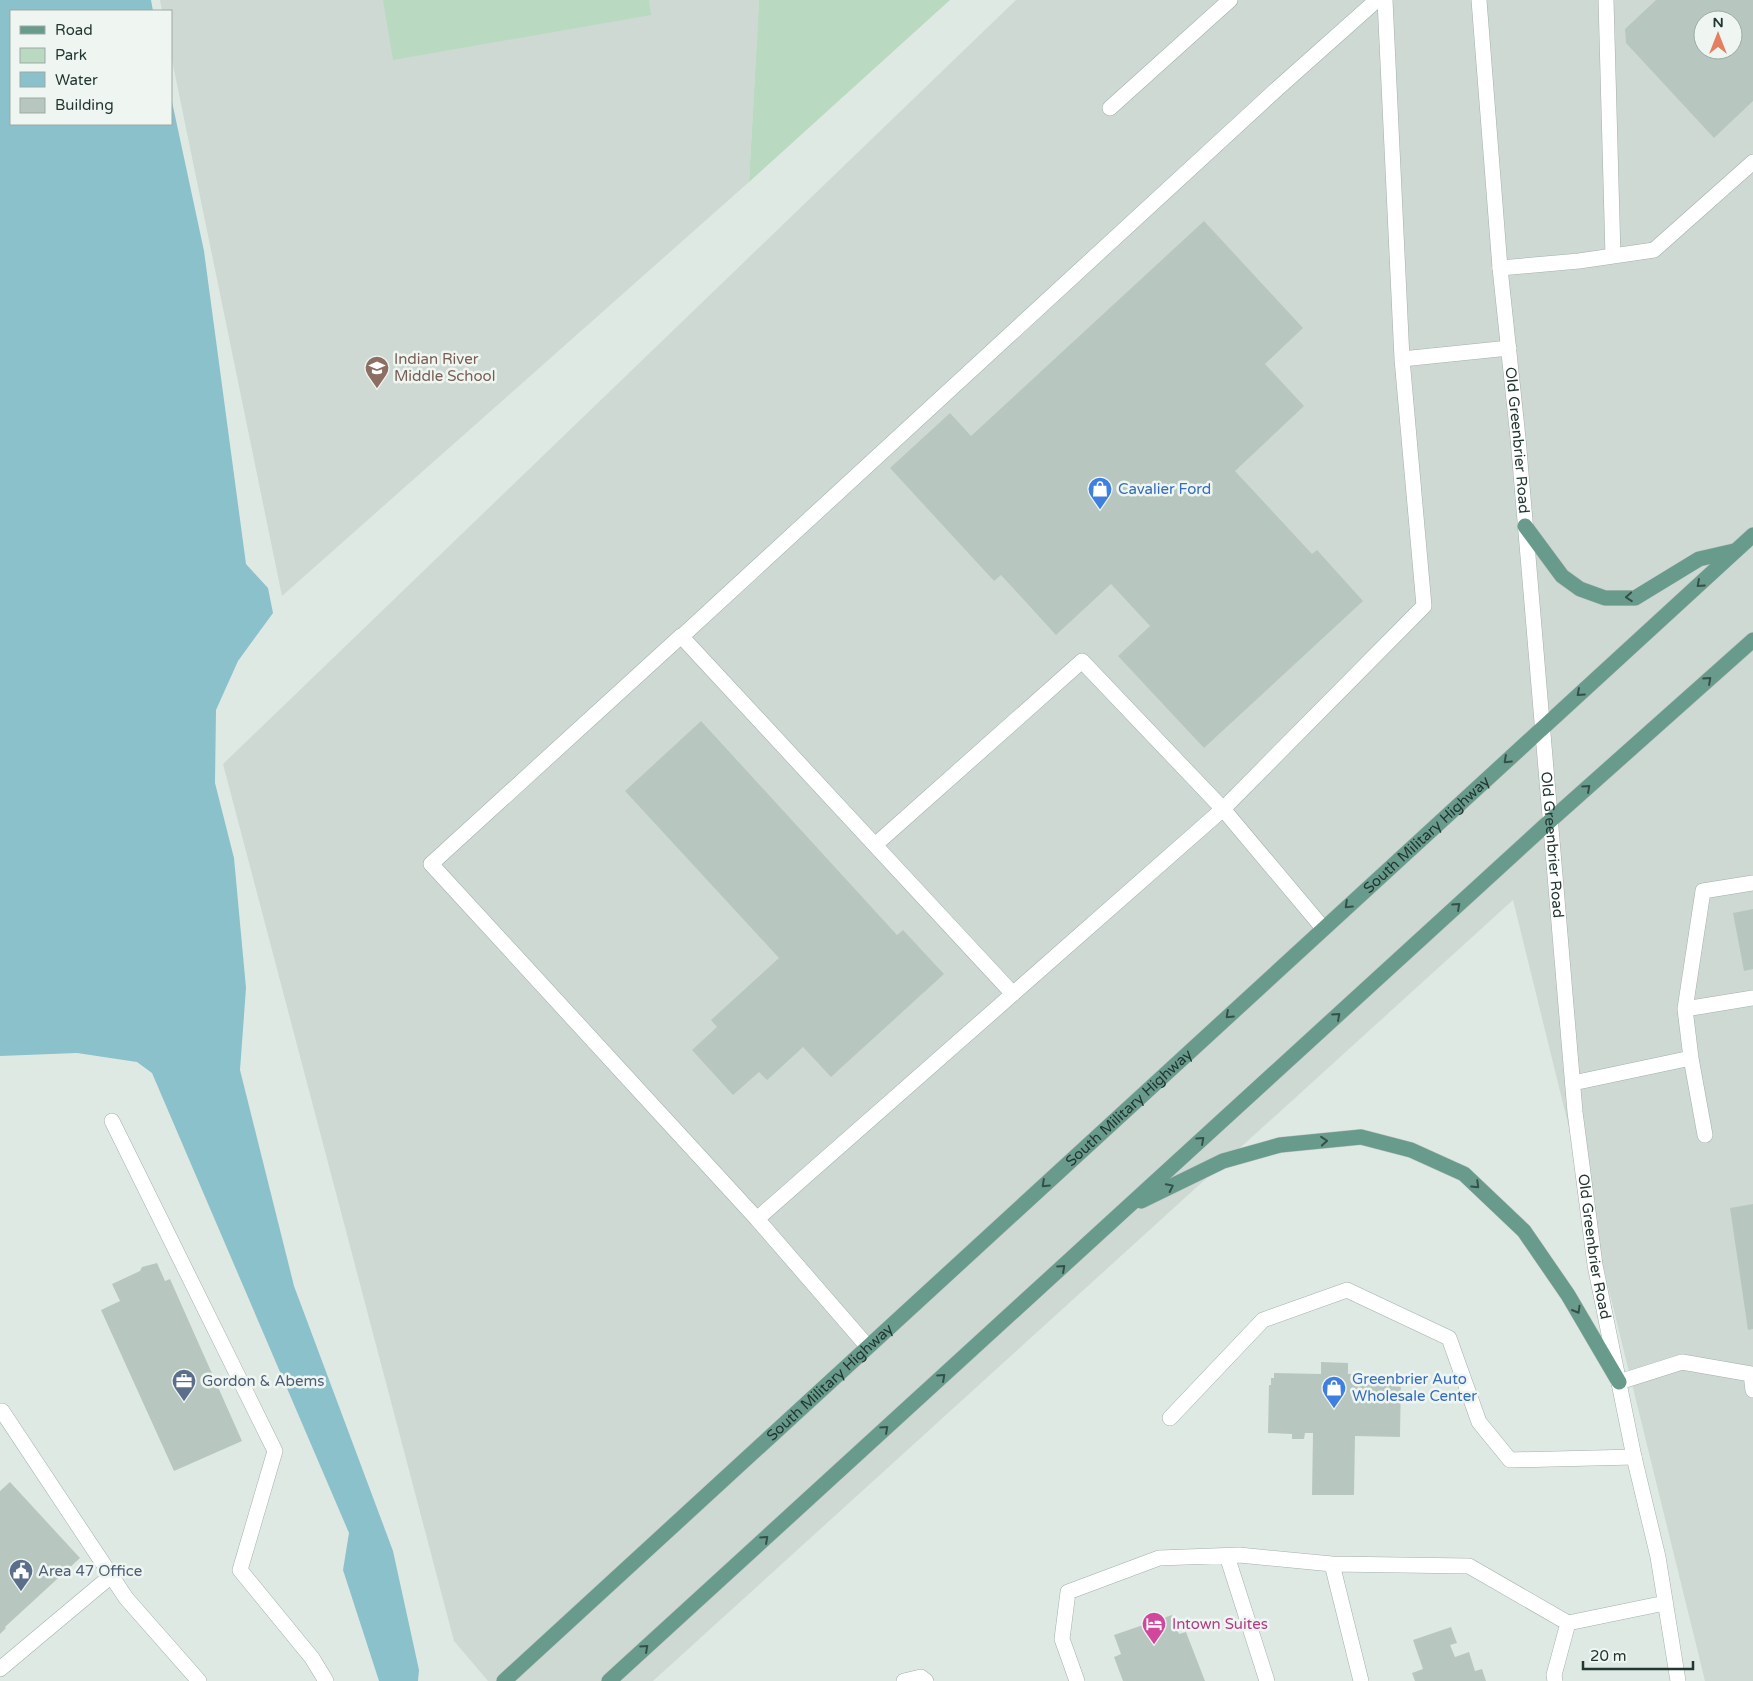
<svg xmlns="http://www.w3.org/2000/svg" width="1753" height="1681" viewBox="0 0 1753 1681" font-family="'Varela Round',sans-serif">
  <rect width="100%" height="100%" fill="#dfe9e4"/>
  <!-- built -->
  <path fill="#ced9d3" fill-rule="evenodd" d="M160 0H759L749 182 282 596 171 55V11H162Z
    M1016 0H1753V1681H1705L1513 900 653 1681H488L454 1641 223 764ZM1703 20H1733V50H1703Z"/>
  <!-- green -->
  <path fill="#bad9c1" d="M383 0H649L651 15 393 60Z
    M759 0H950L749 182Z"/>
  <!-- water -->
  <path fill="#8bc1ca" d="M0 0H151L153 11H11V124H171V97L204 251 246 564 268 588 273 613 238 661 216 710 215 783 234 858 246 988 240 1070 294 1286 393 1551 419 1670 418 1681H379L343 1570 349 1533 152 1073 137 1062 77 1053 0 1056Z"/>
  <!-- building -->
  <path fill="#b8c6c0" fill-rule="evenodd" d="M1656 0H1753V101L1714 138 1626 43 1625 29ZM1703 20H1733V50H1703Z
    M1204 221 1303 328 1265 364 1304 406 1235 471 1312 554 1317 550 1363 601 1204 748 1118 656 1150 626 1111 584 1056 635 1001 575 994 581 890 468 950 413 971 436Z
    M701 721 897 935 903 930 944 974 831 1077 803 1047 767 1080 759 1072 733 1095 692 1050 717 1027 711 1020 779 958 625 791Z
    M1753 909V969L1744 971 1733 913Z
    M1753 1204V1329L1748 1330 1730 1208Z
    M157 1263 165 1281 170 1279 242 1441 174 1471 101 1310 120 1301 112 1284 140 1271 142 1267Z
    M1321 1362 1348 1363V1374L1401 1375 1400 1437 1355 1436 1354 1495H1312L1313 1433H1305L1304 1439H1292V1434L1268 1433 1269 1385H1271V1378H1274V1373L1321 1374Z
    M10 1482 80 1558 5 1627 6 1628 0 1634V1491Z
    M1172 1615 1179 1634 1186 1632 1205 1681H1123L1114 1657 1121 1654 1114 1635Z
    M1451 1627 1457 1643 1450 1645 1455 1657 1469 1652 1475 1671 1482 1669 1486 1681H1415L1412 1673 1423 1669 1413 1640Z"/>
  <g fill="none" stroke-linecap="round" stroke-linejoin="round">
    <defs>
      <path id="service" d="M1385 0 1402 359
        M1606 0 1613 256
        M1110 108 1230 0
        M1500 268 1579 261 1654 250 1753 162
        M680 638 1278 88 1377 0
        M875 845 1082 661 1223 809 1424 606 1402 359 1509 348
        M1685 1009 1703 891 1753 883
        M1691 1058 1705 1135
        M1573 1083 1691 1058 1685 1009 1753 998
        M112 1121 275 1451 240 1570 312 1658 326 1681
        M757 1219 431 864 681 636 1013 994
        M868 1347 757 1219 1223 809 1323 928
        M1619 1382 1682 1362 1751 1374 1753 1390
        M0 1411H2L126 1598 199 1681
        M1170 1418 1263 1320 1347 1290 1449 1338 1479 1422 1510 1460 1634 1457
        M1227 1556 1267 1681
        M1332 1564 1361 1681
        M1568 1623 1665 1603
        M0 1669 111 1576
        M904 1681 921 1677 926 1681
        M1077 1681 1062 1639 1068 1592 1159 1558 1239 1555 1332 1564 1469 1566 1568 1623 1554 1675 1555 1681"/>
      <g id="tertiary">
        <path id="s1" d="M1479 0 1500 268 1518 438 1575 1112 1595 1265 1634 1457 1658 1557 1678 1681"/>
      </g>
      <g id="primary">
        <path d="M1525 526 1562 576 1580 589 1605 598H1635L1699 559 1734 551"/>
        <path d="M1141 1201 1223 1161 1280 1145 1361 1137 1411 1150 1464 1174 1524 1231 1568 1295 1619 1382"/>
        <path id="s2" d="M504 1681 1753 535"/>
        <path d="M609 1681 1551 820 1753 640"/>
      </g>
    </defs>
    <!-- service casing -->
    <use href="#service" stroke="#a3b0ab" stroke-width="16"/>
    <!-- tertiary casing -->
    <use href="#tertiary" stroke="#a3b0ab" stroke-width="16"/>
    <!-- primary casing -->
    <use href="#primary" stroke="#bdc3c1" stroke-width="16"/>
    <!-- service -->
    <use href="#service" stroke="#fff" stroke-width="15"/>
    <!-- tertiary -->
    <use href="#tertiary" stroke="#fff" stroke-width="15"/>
    <!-- primary -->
    <use href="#primary" stroke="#689b8c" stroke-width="15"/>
  </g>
  <!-- one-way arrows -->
  <defs><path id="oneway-chevron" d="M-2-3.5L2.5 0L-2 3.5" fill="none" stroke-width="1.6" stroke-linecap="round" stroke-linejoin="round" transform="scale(1.25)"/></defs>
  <g stroke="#345048">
    <use href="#oneway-chevron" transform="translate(1700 584) rotate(138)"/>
    <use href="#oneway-chevron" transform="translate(1629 597) rotate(176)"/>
    <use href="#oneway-chevron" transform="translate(1708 680) rotate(-42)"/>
    <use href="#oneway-chevron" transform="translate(1580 693) rotate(138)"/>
    <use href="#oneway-chevron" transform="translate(1507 760) rotate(137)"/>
    <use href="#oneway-chevron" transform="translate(1587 788) rotate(-42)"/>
    <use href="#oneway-chevron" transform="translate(1348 905) rotate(137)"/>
    <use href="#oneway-chevron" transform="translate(1457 906) rotate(-42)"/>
    <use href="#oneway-chevron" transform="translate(1229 1015) rotate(137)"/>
    <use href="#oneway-chevron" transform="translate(1337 1016) rotate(-42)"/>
    <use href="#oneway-chevron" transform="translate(1201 1140) rotate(-42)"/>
    <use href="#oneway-chevron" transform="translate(1324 1141) rotate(-5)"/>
    <use href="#oneway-chevron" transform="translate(1045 1184) rotate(137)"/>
    <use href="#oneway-chevron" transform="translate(1476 1185) rotate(44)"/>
    <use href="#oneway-chevron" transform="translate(1170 1187) rotate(-26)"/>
    <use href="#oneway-chevron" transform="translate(1062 1268) rotate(-42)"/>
    <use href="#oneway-chevron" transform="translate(1577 1310) rotate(60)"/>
    <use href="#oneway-chevron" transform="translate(942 1377) rotate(-42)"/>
    <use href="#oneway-chevron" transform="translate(885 1429) rotate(-42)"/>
    <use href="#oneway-chevron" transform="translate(765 1539) rotate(-42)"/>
    <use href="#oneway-chevron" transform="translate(645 1648) rotate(-42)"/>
  </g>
  <!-- icons -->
  <defs>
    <symbol id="school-pin" viewBox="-11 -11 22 30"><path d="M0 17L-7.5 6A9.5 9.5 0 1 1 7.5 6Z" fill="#8d6e63" stroke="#eff6f2"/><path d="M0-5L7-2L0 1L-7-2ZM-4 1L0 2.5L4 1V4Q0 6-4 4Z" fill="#fff"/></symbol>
    <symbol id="shop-pin" viewBox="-11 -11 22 30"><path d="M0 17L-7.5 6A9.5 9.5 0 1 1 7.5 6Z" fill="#3f7fe0" stroke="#eff6f2"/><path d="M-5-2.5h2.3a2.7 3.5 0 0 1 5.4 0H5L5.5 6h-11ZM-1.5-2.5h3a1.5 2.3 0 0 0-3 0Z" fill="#fff"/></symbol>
    <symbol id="office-pin" viewBox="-11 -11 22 30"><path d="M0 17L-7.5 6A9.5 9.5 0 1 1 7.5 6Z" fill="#5c6f8a" stroke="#eff6f2"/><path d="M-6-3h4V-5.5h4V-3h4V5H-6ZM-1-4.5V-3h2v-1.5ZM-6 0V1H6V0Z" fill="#fff"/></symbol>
    <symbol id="civic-pin" viewBox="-11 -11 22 30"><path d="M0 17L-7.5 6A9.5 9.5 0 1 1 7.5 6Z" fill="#5c6f8a" stroke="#eff6f2"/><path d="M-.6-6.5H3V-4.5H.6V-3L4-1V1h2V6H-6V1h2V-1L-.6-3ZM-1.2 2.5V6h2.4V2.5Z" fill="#fff"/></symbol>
    <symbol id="hotel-pin" viewBox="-11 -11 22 30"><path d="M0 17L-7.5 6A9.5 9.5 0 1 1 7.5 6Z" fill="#d1479c" stroke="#eff6f2"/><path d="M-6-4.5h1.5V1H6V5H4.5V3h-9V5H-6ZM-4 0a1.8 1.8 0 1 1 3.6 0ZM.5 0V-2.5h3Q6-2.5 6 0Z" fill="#fff"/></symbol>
  </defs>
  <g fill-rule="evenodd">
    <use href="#school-pin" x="363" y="354" width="28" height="38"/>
    <use href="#shop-pin" x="1086" y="475" width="28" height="38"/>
    <use href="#office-pin" x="170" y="1367" width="28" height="38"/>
    <use href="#shop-pin" x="1320" y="1374" width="28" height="38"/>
    <use href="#civic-pin" x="7" y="1557" width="28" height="38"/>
    <use href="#hotel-pin" x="1140" y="1610" width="28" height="38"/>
  </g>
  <g text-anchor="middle" stroke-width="5" stroke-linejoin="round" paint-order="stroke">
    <!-- education labels -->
    <g font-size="15" fill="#785e54" stroke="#eff6f2" text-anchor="start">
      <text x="394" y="364">Indian River<tspan x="394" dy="17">Middle School</tspan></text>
    </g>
    <!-- street labels -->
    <g font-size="15" fill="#223731" stroke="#eff6f2">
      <text dy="5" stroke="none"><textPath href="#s1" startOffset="442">Old Greenbrier Road</textPath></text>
      <text dy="5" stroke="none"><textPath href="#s2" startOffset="1252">South Military Highway</textPath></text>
      <text dy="5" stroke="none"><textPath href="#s1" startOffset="848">Old Greenbrier Road</textPath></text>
      <text dy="5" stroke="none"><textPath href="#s2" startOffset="848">South Military Highway</textPath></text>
      <text dy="5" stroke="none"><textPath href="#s1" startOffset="1252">Old Greenbrier Road</textPath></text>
      <text dy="5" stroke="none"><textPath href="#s2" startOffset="442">South Military Highway</textPath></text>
    </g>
    <!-- shop labels -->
    <g font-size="15" fill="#366cbe" stroke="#eff6f2" text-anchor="start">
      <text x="1118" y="494">Cavalier Ford</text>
      <text x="1352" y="1384">Greenbrier Auto<tspan x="1352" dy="17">Wholesale Center</tspan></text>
    </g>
    <!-- service labels -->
    <g font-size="15" fill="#4e5e75" stroke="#eff6f2" text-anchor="start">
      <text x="202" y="1386">Gordon &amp; Abems</text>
      <text x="38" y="1576">Area 47 Office</text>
    </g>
    <!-- hotel labels -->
    <g font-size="15" fill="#b23c85" stroke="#eff6f2" text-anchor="start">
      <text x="1172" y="1629">Intown Suites</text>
    </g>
  </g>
  <!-- legend -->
  <rect x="10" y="10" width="162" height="115" fill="#eff6f2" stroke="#9daaa5"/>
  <rect x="20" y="26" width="25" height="8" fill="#689b8c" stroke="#9daaa5"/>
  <text x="55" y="35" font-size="15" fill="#223731">Road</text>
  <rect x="20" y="48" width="25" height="15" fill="#bad9c1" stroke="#9daaa5"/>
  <text x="55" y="60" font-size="15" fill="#223731">Park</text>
  <rect x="20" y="72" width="25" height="15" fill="#8bc1ca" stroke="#9daaa5"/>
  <text x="55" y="85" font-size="15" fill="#223731">Water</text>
  <rect x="20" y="98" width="25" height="15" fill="#b8c6c0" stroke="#9daaa5"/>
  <text x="55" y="110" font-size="15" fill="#223731">Building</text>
  <!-- north arrow -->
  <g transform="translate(1718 35)"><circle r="24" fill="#eff6f2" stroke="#9daaa5"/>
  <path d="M0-4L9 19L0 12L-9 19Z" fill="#e57f61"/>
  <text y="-8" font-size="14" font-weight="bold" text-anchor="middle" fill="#223731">N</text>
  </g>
  <!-- scale -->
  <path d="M1583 1661v8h110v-8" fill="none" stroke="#223731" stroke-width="2.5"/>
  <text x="1590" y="1661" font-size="15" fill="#223731" stroke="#eff6f2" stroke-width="4" paint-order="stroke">20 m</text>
</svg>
